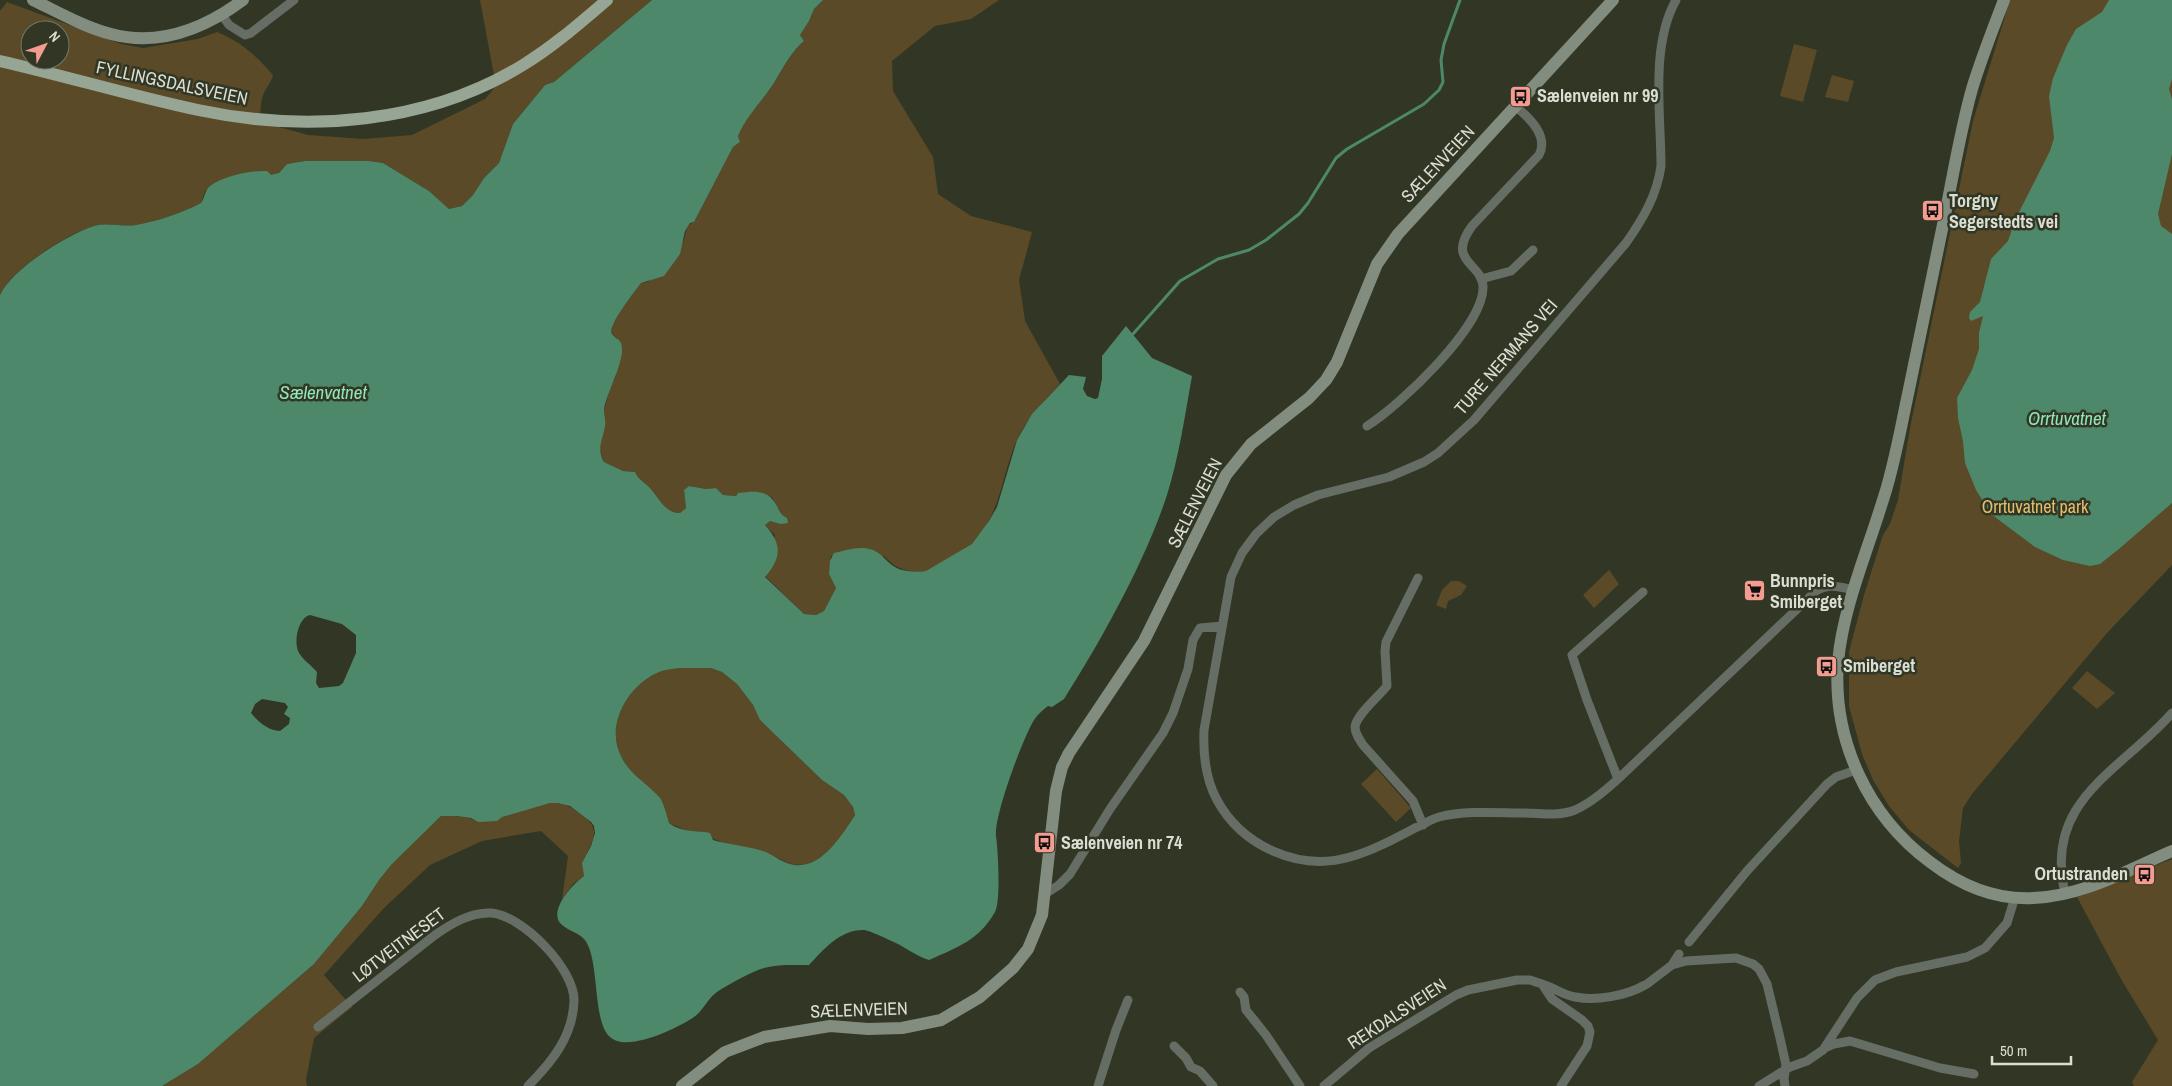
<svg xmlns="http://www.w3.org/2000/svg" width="2172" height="1086" viewBox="0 0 2172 1086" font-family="'Archivo Narrow',sans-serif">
  <rect width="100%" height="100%" fill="#313724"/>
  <!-- green -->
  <path fill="#5b4a27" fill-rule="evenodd" d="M480 0H652L554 82 545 85 513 124 499 163 484 178 473 195 462 206 449 209 429 191 383 163 369 161H305L287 164 279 173 270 176 205 191 201 203C182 213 158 221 136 225 122 227 108 222 94 226 66 234 12 269 0 295V11L7 2 121 44 143 48 198 39 217 32C241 42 257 56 273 75 271 83 267 86 264 93 261 99 261 107 260 113L268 124 308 135 363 139 412 135 485 99 496 86ZM30 30H60V60H30Z
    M823 0H999L971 19 935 26 892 61 893 91 933 157 938 194 971 216 1032 232 1019 280 1025 321 1060 384C1043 402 1026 419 1016 442 1001 478 1001 514 972 544 961 556 940 563 926 571 907 573 896 569 884 556H831L829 574 836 588 824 611 816 615 804 614 765 576 775 535 765 525 770 521 780 524 782 515 772 497 738 493 736 496 723 495 716 488 706 489 689 486 684 490 686 508 680 513C664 513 659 497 649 487 643 481 639 480 635 472L623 471 604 462 599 447 605 425 604 411 610 388 615 378 621 343 611 332C612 320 633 294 641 283L648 282C657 272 677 253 683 242 687 235 684 226 694 222L733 147 740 142 738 136C747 116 762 101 774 83 783 69 791 52 804 41L800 35 809 21 814 9Z
    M2010 0H2172V565L2107 633 1972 794 1963 808 1959 841 1961 863 1958 868 1909 830 1889 806 1873 780 1862 754 1849 706V652L1864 595 1883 535 1890 524 1898 500 1910 428 1973 121Z
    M1794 44 1817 50 1803 102 1780 96Z
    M1832 75 1854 81 1848 102 1825 97Z
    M1609 570 1619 584 1594 608 1583 595Z
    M1451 581H1459L1467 586 1461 595 1448 601 1446 609 1436 605 1442 590Z
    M679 668H711L722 672 737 684 753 705 760 720 822 780 844 795 853 807 855 815C843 834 820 871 792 864 781 861 772 853 761 851 739 847 718 844 700 831L690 832 669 823C667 816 664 804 659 798 647 783 629 774 621 756 605 725 628 686 657 673 663 670 672 669 679 668Z
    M2087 671 2115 693 2097 709 2072 688Z
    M1377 769 1411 808 1396 822 1361 784Z
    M550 803C562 802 570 806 579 813 598 826 597 833 587 853 586 856 583 860 583 864 582 867 584 872 584 876L573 884 562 900 568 856 541 831 482 841 430 865 384 908 324 975 352 1007 314 1038 306 1080 307 1086H162L198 1064 314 964 362 906 379 880 392 864 441 816C454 816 466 815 478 822Z
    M2172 859V1086H2134L2132 1082 2158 1040 2121 979 2077 897Z"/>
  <!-- water -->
  <path fill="#4e886a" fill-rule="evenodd" d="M652 0H823L814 9 809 21 800 35 804 41C791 52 783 68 774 83 762 101 747 116 738 136L740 142 733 147 694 222 690 223 685 231 680 254 664 276 641 283C633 294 612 320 611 332 613 337 619 339 621 343 627 358 606 393 604 410 604 415 606 421 605 426 603 440 596 448 604 462L623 471 635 472C639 480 643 481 649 487 659 497 664 513 680 513L686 508 684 490 689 486 706 489 716 488 723 495 736 496 738 493C755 491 768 489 777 506 780 512 781 515 787 518L788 523 780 524 770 521 765 525C782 544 782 557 765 577L804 614 816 615 824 611 836 588 829 574 830 561 834 553C847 550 860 545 873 550 883 554 886 562 895 567 903 572 916 572 926 571L972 544 989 521 997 507 1017 440 1032 414 1069 375 1086 377 1083 389 1087 396 1095 399 1098 398 1102 379V356L1126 326 1152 358 1192 376C1185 415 1179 457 1167 495 1145 562 1102 639 1064 699L1052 707 1048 706C1043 710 1038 714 1034 720 1023 738 994 815 996 836 998 849 1001 901 995 912 979 940 958 947 929 960 917 956 909 950 898 944 891 941 870 930 863 930 840 930 824 949 809 965 795 965 778 964 764 968 751 972 729 984 717 992 707 999 703 1011 694 1017 678 1028 627 1053 610 1037 591 1021 601 952 582 937 576 932 565 929 560 923 549 909 574 883 584 876L582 863 591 846 595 833 594 826 591 822 570 806 558 803H550L502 817 497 821 478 822 471 818 457 816H441L392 864 379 880 362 906 314 964 198 1064 162 1086H0V295C12 269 66 235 94 226 108 222 122 227 136 225 158 221 182 213 201 203 205 197 205 190 210 186 223 176 251 170 267 171L271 175 279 173 287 164 305 161H369L383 163 429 191 449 209 462 206 473 195 484 178 499 163 513 124 545 85 554 82ZM310 615 342 624 356 635V653L343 683 339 686 319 688 316 683 317 672C312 666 301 658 298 651 294 641 298 618 310 615ZM679 668H711L722 672 737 684 753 705 760 720 822 780 844 795 853 807 855 815C842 835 822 868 795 865 784 864 775 856 766 852 749 846 730 845 713 840L710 833C696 830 682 833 669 823 667 816 664 804 660 798 647 783 629 774 621 756 605 725 628 686 657 673 663 670 672 669 679 668ZM262 699 285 703 288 707 284 714 290 718 289 724 280 731C269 731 258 722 251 713L255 704Z
    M2109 0H2172V79L2169 89 2172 99V154L2158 214 2161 226 2172 234V503L2119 549 2100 564 2090 566 2063 560 2035 547 1991 514 1976 490 1965 463 1963 441 1958 418 1957 398 1972 370 1979 349V333L1983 316 1971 321 1969 318 1970 312 1980 302 1991 259 2008 241 2016 218 2050 151 2054 138 2049 96 2053 78 2067 45 2076 29 2102 12Z"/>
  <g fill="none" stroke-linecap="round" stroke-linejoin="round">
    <!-- stream -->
    <path stroke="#4e886a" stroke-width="3" d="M1133 334 1180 281 1218 259 1249 250 1266 240 1299 214 1308 203 1336 158 1347 149 1424 104 1439 90 1443 82 1441 60 1444 44 1460 0"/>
    <!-- street -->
    <path stroke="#666d65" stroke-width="9" d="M1676 0C1650 46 1661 115 1661 166 1657 195 1643 219 1626 243L1474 420 1438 453 1424 462 1389 477 1318 495 1294 505 1274 517 1256 534 1242 553 1231 577 1204 730C1203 753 1206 780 1217 800 1242 846 1299 872 1350 857 1372 851 1394 839 1415 828 1423 825 1431 819 1439 817 1467 810 1499 813 1526 813 1543 814 1560 816 1575 810 1591 803 1606 790 1618 779L1816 591C1829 583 1840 587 1854 590
      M222 15 229 25 245 35 251 33 294 0
      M1481 279 1511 271 1533 250
      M1367 426C1399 406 1485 326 1483 286 1481 262 1446 262 1472 226L1539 155C1549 136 1530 118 1516 107
      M1418 578 1386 642 1385 651 1387 686C1379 696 1356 715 1355 727 1355 733 1359 739 1363 745L1413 801 1423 825
      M1618 779 1587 700 1572 655 1643 592
      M2065 893C2043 800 2121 771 2172 713
      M1045 894 1059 885 1070 874 1110 809 1163 733 1173 713 1188 669 1193 640 1200 628 1222 626
      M1689 942 1747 871 1827 784 1836 777 1856 770
      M1672 965 1686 961 1736 958 1753 964 1759 969 1767 984 1780 1038 1786 1065 1784 1079 1785 1086
      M1542 984C1553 987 1563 995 1575 997 1596 1001 1626 996 1645 985
      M1647 984 1672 965 1679 954
      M1240 992 1244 997 1246 1010 1266 1035 1300 1086
      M318 1027 435 935C451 924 470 912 491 913 522 915 575 969 574 1001 573 1036 552 1062 528 1086
      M1174 1046 1186 1058 1191 1067 1200 1071 1213 1086
      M1825 1048 1834 1044 1850 1041 1940 1068 1974 1074
      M1098 1086 1116 1030 1128 1000
      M1324 1086 1369 1048 1456 995 1468 990 1517 980H1530L1542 984 1552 999 1582 1020 1588 1026 1590 1032 1587 1046 1561 1086
      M1759 1086 1790 1067 1807 1061 1823 1050 1857 998 1875 980 1896 972 1967 957 1985 948 2007 923 2015 897"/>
    <!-- secondary -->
    <path stroke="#828d80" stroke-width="12" d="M33 0C58 12 84 27 111 34 160 47 204 29 243 0
      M2004 0C1993 29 1981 59 1972 89 1961 128 1954 170 1946 210 1933 271 1921 333 1908 394 1900 431 1894 468 1882 503 1866 555 1843 608 1838 662 1832 740 1868 816 1930 862 1960 885 1995 900 2033 898 2083 896 2128 870 2172 851
      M682 1086 725 1052 764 1037 830 1026 868 1029 902 1028 941 1020 980 997 1013 968 1028 949 1042 915 1056 791 1062 767 1069 753 1144 641 1226 475 1251 444 1309 398 1326 380 1337 362 1377 264 1398 234 1613 0"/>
    <!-- primary -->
    <path stroke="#97a595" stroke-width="12" d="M0 61C66 76 132 96 198 110 307 133 427 124 523 65 554 46 580 23 607 0"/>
  </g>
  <!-- icons -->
  <defs>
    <symbol id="bus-square" viewBox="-11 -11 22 22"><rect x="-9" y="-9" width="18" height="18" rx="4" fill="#f59c90" stroke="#313724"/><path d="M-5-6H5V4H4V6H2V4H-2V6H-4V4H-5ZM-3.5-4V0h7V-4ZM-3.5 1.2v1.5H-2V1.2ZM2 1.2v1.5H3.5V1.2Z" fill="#111"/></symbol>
    <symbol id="supermarket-square" viewBox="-11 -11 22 22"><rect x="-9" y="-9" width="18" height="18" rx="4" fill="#f59c90" stroke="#313724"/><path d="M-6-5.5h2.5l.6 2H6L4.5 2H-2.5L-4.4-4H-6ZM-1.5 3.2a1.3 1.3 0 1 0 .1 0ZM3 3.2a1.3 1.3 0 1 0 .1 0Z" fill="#111"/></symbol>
  </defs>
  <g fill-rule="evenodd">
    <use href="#bus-square" x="1508" y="84" width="25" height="25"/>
    <use href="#bus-square" x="1920" y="198" width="25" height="25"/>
    <use href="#supermarket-square" x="1742" y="578" width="25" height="25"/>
    <use href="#bus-square" x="1814" y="654" width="25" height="25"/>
    <use href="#bus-square" x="1032" y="830" width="25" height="25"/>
    <use href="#bus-square" x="2132" y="862" width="25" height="25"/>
  </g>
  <g text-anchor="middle" stroke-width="5" stroke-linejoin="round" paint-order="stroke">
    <!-- street labels -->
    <g font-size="18" fill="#daded3" stroke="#313724">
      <text transform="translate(172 83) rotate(12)" y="6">FYLLINGSDALSVEIEN</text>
      <text transform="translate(1438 164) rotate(-47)" y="6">SÆLENVEIEN</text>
      <text transform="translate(1506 357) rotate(-49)" y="6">TURE NERMANS VEI</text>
      <text transform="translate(1195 503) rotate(-63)" y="6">SÆLENVEIEN</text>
      <text transform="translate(399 945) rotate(-37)" y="6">LØTVEITNESET</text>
      <text transform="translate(859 1010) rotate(-2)" y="6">SÆLENVEIEN</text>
      <text transform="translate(1397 1014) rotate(-33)" y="6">REKDALSVEIEN</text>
    </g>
    <!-- poi labels -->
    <g font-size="18" font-weight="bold" fill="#daded3" stroke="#313724" text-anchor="start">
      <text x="1537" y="102">Sælenveien nr 99</text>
      <text x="1949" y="207">Torgny<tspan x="1949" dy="21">Segerstedts vei</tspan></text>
      <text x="1770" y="587">Bunnpris<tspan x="1770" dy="21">Smiberget</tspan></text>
      <text x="1843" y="672">Smiberget</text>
      <text x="1061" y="849">Sælenveien nr 74</text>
      <text x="2128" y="880" text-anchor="end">Ortustranden</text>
    </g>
    <!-- park labels -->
    <g font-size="18" fill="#e4bf6f" stroke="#313724">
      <text x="2035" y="513">Orrtuvatnet park</text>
    </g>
    <!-- water labels -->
    <g font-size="19" font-style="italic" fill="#8fe6b8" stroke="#313724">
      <text x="323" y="399">Sælenvatnet</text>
      <text x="2067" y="425">Orrtuvatnet</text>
    </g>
  </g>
  <!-- north arrow -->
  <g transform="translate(45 45) rotate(49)"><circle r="24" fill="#313724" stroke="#757a6a"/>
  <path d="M0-4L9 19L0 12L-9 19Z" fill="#f59c90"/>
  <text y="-8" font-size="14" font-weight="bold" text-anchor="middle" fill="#daded3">N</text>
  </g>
  <!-- scale -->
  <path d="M1992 1056v8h79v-8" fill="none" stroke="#daded3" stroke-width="2.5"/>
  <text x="2000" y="1056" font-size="15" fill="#daded3" stroke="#313724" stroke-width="4" paint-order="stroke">50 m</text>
</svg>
